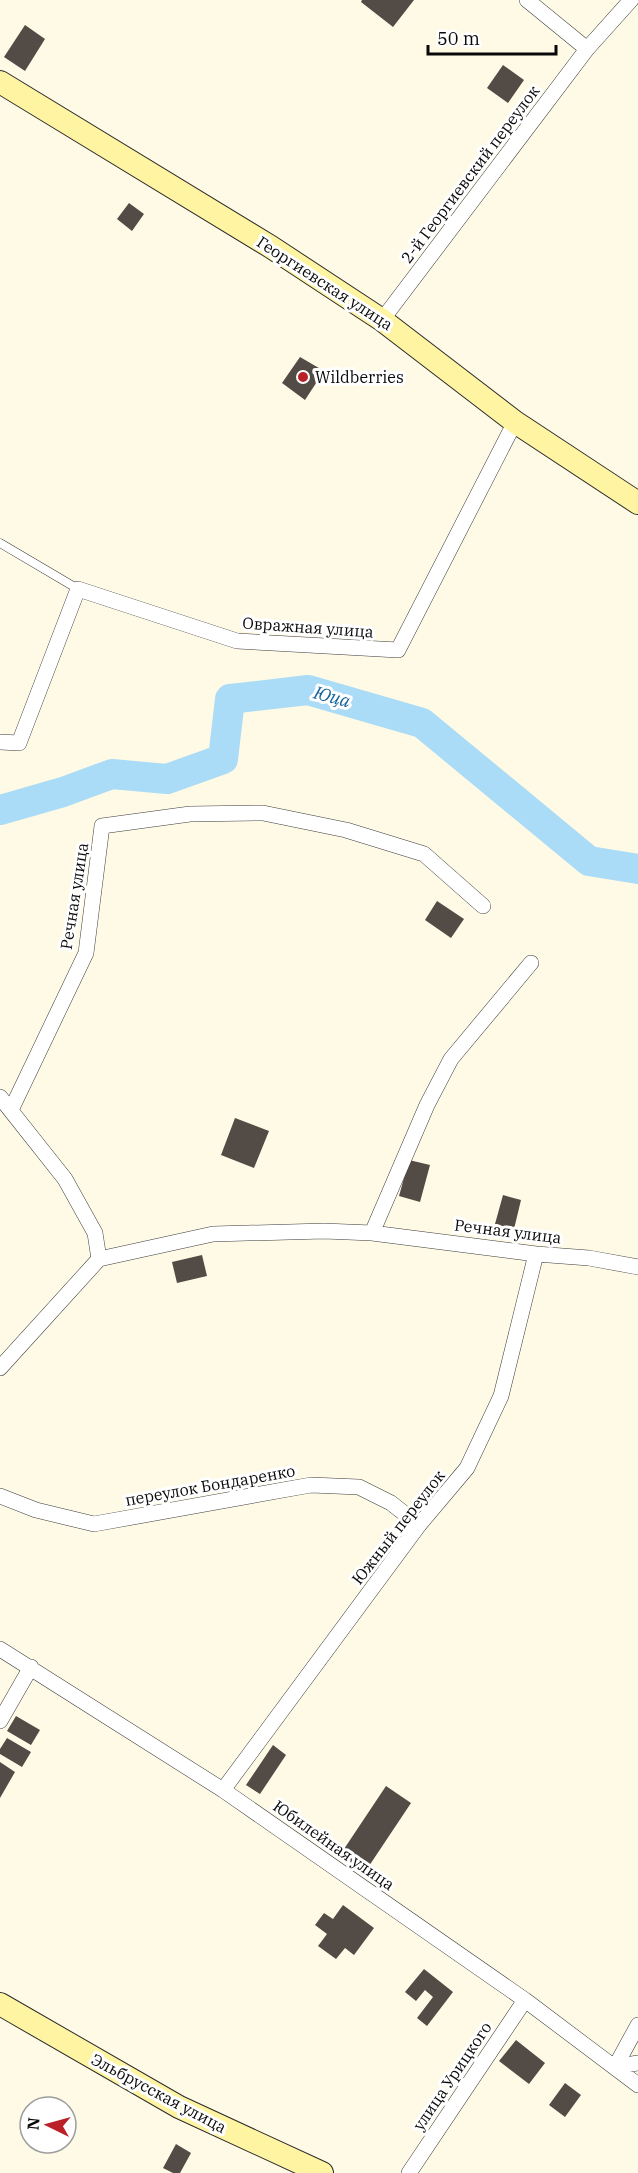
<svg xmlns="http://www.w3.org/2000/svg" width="638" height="2173" viewBox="0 0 638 2173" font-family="'IBM Plex Serif',serif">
  <rect width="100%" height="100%" fill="#fffae6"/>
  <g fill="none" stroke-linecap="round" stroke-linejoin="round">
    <!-- river -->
    <path stroke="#aadbf7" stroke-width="30" d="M0 810 63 792 112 774 167 779 223 759 230 699 308 690 422 723 589 861 638 869"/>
  </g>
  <!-- building -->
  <path fill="#524b46" d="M362 0H414L393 27 361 2Z
    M25 25 45 39 25 71 4 57Z
    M503 65 524 80 508 103 487 88Z
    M129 203 144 214 132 231 117 219Z
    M300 357 324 371 305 400 282 383Z
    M437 901 464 919 451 938 425 920Z
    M235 1118 269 1131 254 1168 221 1155Z
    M409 1160 430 1165 420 1202 399 1196Z
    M503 1195 521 1200 514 1229 495 1224Z
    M202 1255 207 1276 177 1283 172 1262Z
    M16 1716 40 1730 31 1745 7 1731Z
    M7 1738 31 1752 22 1767 0 1754V1749Z
    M273 1745 286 1755 260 1794 246 1785Z
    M0 1762 15 1772 0 1798Z
    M386 1786 411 1803 365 1872 340 1855Z
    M343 1905 374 1928 354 1955 345 1948 336 1959 318 1946 327 1934 315 1925 324 1913 333 1919Z
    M424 1969 453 1992 427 2026 417 2018 433 1997 425 1990 416 2001 405 1992Z
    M516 2040 545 2063 529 2084 499 2061Z
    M565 2083 581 2095 565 2117 549 2105Z
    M176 2144 191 2153 180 2173H173L163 2168Z"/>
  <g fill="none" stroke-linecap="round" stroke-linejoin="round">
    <defs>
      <path id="lane" d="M0 543 78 589"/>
      <path id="street" d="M527 0 587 49 631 0
        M382 320 587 49
        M0 742 19 743 78 589 237 641 398 650 515 422
        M0 1097 65 1179 95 1233 99 1259 213 1234 324 1231 372 1233 536 1254 589 1258 638 1267
        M11 1110 86 953 102 826 190 814 263 813 346 830 424 854 483 906
        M372 1233 427 1105 451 1059 531 963
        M0 1368 99 1259
        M0 1496 36 1510 94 1524 311 1485 359 1487 391 1503 419 1525
        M0 1649 223 1790 525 2000 638 2085
        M0 1721 31 1667
        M223 1790 419 1525 467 1468 501 1396 536 1254
        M615 2067 638 2025
        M615 2067 638 2063
        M409 2173 525 2000"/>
      <path id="secondary" d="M0 82 271 247 382 320 515 422 638 503
        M0 2004 179 2107 322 2173"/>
    </defs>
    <!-- lane casing -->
    <use href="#lane" stroke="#3c3c3c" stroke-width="9"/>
    <!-- street casing -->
    <use href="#street" stroke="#3c3c3c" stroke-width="16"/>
    <!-- secondary casing -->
    <use href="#secondary" stroke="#2b2b2b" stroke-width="24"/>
    <!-- lane -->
    <use href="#lane" stroke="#fff" stroke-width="8"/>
    <!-- street -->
    <use href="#street" stroke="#fff" stroke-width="15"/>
    <!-- secondary -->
    <use href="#secondary" stroke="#fff4a1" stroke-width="22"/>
  </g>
  <!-- markers -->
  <circle fill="#bb2028" stroke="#fff" stroke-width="2" cx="303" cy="377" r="6"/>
  <g text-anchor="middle" stroke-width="6" stroke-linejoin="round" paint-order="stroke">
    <!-- street labels -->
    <g font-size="16" fill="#090909" stroke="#fff">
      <text transform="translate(470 174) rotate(-53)" y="6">2-й Георгиевский переулок</text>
      <text transform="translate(325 283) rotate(33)" y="6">Георгиевская улица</text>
      <text transform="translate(308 627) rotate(4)" y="6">Овражная улица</text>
      <text transform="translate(74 896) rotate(-81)" y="6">Речная улица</text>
      <text transform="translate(508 1231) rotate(7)" y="6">Речная улица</text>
      <text transform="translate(210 1485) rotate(-10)" y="6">переулок Бондаренко</text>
      <text transform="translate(398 1527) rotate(-52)" y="6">Южный переулок</text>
      <text transform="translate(334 1845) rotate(35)" y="6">Юбилейная улица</text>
      <text transform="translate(452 2076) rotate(-56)" y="6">улица Урицкого</text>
      <text transform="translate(159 2093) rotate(28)" y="6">Эльбрусская улица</text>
    </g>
    <!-- poi labels -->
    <g font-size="16" fill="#090909" stroke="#fff" text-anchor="start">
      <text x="315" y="383">Wildberries</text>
    </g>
    <!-- water labels -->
    <g font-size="18" font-style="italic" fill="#12619c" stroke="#fff">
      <text transform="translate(332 697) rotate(15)" y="6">Юца</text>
    </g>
  </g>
  <!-- north arrow -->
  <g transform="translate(48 2125) rotate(275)"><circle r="28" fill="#ffffff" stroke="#9d9d9d" stroke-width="1.5"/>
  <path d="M0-4.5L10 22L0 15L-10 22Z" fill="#bb2028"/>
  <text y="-9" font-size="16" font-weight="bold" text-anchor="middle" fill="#090909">N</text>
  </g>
  <!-- scale -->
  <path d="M428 45v9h128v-9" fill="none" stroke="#090909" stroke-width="3"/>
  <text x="437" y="45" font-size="18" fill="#090909" stroke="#ffffff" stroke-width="4.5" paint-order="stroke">50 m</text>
</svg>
